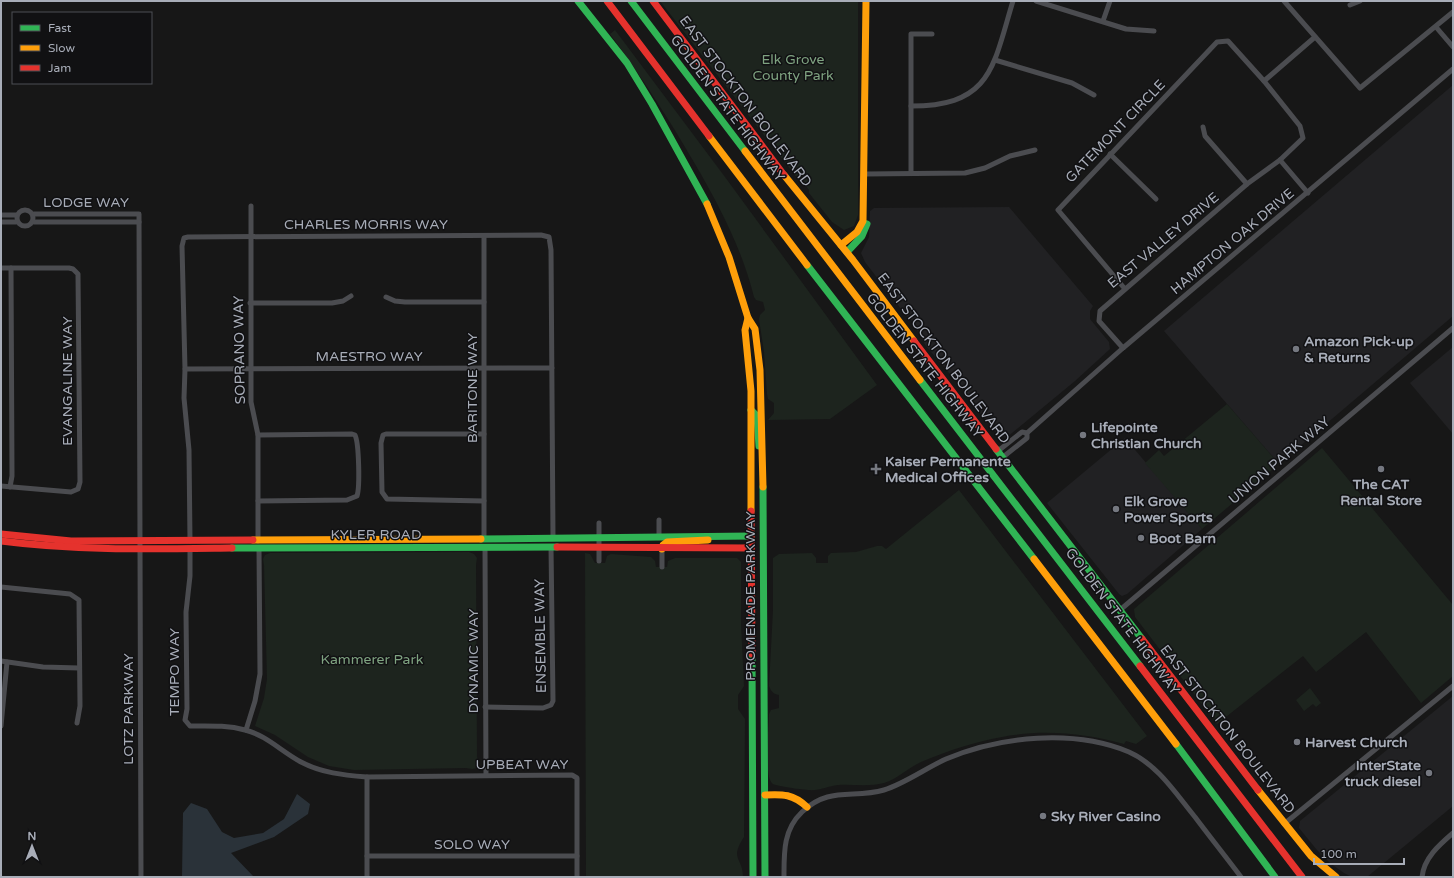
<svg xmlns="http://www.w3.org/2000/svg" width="1454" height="878" viewBox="0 0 1454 878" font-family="'Varela Round',sans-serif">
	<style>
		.built { fill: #212123 }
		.green { fill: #1d241e }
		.water { fill: #2a3239 }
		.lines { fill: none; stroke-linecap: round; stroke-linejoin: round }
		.street { stroke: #4b4c50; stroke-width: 5 }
		.fast { stroke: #30b455; stroke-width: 7 }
		.slow { stroke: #ff9f0a; stroke-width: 7 }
		.jam { stroke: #e5322d; stroke-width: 7 }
		.poi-dot { fill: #757880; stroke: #111113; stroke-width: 1.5 }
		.labels { text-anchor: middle; stroke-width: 3; stroke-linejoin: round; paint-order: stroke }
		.park-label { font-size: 14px; fill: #7fa381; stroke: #111113 }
		.street-label { font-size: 14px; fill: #a8adb8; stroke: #111113 }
		.poi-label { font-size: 14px; font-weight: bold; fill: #a8adb8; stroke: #111113; text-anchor: start }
	</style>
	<rect width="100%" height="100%" fill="#171717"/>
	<g class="built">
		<polygon points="1453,85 1453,316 1279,464 1164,331"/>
		<polygon points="1009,207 1093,306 1090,311 1090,319 1109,342 1110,349 1075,381 1006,438 998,435 971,402 972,400 926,346 910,318 908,318 865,262 861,253 869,237 870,211 874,208"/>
		<polygon points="1453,347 1453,434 1410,383"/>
		<polygon points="1125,438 1202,529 1127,594 1122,596 1119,594 1047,503"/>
		<polygon points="1453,696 1453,806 1367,877 1352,877 1344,873 1330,863 1317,850 1299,828 1300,821"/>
	</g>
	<g class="green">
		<polygon points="660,1 858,1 858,215 854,226 844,230 832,222 809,193 809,190 804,183 801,183"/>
		<path d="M615,30L725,177L877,385L830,419L768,420L774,413V403L768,399L767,394L764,352L759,319L760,315L765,310L763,302L756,300L754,297C742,249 720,207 695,164C669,119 641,76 610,34Z"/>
		<polygon points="1227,404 1279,464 1202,529 1145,463 1159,450 1164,456"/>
		<polygon points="1322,448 1453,605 1453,676 1421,703 1366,632 1316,672 1303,656 1217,724 1135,617 1134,609"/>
		<path d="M959,490L1147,736L1136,744L1126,741L1124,744C1084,733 1043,729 1002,737C974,742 947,751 921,762C908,768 897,779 884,783C869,787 853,784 838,785C828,786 819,791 809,790C804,790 776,786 773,784C763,777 769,727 769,714L771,710L779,708V695C773,694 771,691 769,686L773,610V558L779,554L812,553L816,558V563H828V556L831,553L856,552L877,546H882L886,549Z"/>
		<polygon points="469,552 474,554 477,558 476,564 477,757 479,763 477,768 472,769 466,768 354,770 329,766 308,757 275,735 255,726 264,698 267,679 264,565 263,559 265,555 270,553"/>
		<path d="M585,553L590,554L595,563H605L607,556L611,554L651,557L655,561L656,567H667L668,561L675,558H737L741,562V624L744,686L738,695V709L745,719L744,837C729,860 743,857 743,877H586Z"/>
		<polygon points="1310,688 1321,703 1316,707 1313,704 1304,711 1296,700"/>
	</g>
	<polygon class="water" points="297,794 310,804 308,814 274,837 231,853 254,877 182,877 183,813 191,803 207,809 222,832 234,838 263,833 284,819"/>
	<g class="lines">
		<g class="street">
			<polyline points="1036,1 1126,29 1154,31"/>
			<polyline points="1284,1 1360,88 1453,12"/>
			<polyline points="1350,5 1360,1"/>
			<polyline points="1103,21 1110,1"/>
			<polyline points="1436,27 1453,47"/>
			<polyline points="995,60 1072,83 1094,95"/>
			<polyline points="1264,81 1315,37"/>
			<path d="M911,106C992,106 993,66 1013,1"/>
			<polyline points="1203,127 1205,136 1247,184"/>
			<polyline points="1110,154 1156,199"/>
			<polyline points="1280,160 1308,193"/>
			<polyline points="911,173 911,34 932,34"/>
			<polyline points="865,174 965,173 985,168 1010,156 1035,150"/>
			<polyline points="251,206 251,402 258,435 258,541"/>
			<circle cx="25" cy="218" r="8"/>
			<polyline points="34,214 139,214 141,877"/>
			<polyline points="1,215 16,215"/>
			<polyline points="1,222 16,222"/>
			<polyline points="34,222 139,222"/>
			<polyline points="484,236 484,539"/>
			<polyline points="1,268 69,268 73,269 78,274 80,482 78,489 71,492 1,486"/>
			<polyline points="386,297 395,301 405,302 484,302"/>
			<polyline points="250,303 332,303 343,301 351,296"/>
			<polyline points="1123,348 1099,321 1100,311 1247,184 1280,160 1303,138 1300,126 1264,81 1228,41 1217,42 1058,210 1125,289"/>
			<polyline points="185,369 552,368"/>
			<polyline points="484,434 386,434 383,435 381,443 382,492 387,499 484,501"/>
			<path d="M258,435L352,434L355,435C359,443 360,487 357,496L347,500L258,501"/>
			<polyline points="998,451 1022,432 1027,433"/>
			<polyline points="1003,457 1027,438 1027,433 1123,348 1453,69"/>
			<polyline points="10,487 12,476 11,268"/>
			<polyline points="659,520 659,536"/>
			<polyline points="599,523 599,561"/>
			<polyline points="190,541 189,450 184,398 185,369 182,246 184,238 188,237 541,235 549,237 551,250 553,538"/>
			<polyline points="485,547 486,775"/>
			<path d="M190,549V576L186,612L187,709L185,720L190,726C209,726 227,725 245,730C266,735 282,752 301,762C322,773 343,775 367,777L572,775L577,778V877"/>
			<polyline points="662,549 662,567"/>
			<polyline points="1,587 70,594 79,600 80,706 77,723"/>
			<polyline points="1120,610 1453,328"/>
			<polyline points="1,661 43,667 79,668"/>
			<polyline points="485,707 543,708 551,705 553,701 551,547"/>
			<polyline points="1,726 7,662"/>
			<polyline points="246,730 255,701 260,674 259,548"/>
			<polyline points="367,777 367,877"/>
			<polyline points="1284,824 1453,686"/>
			<polyline points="367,856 577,856"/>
			<path d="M784,877C784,853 783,830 802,812C829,786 853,799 884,790C904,784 926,768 946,759C1000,736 1074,729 1129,752C1158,765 1176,794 1195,817C1210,837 1226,857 1241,877"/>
			<path d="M1422,877C1424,858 1439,845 1453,833"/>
		</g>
		<g class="fast">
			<polyline points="578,1 627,63 652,104 707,204"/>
			<polyline points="631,1 745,151"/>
			<polyline points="847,252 862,236 867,224"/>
			<polyline points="807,265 1034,559"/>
			<polyline points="920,380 1140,666"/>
			<polyline points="751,410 757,416 759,446"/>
			<polyline points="996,449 1142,639"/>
			<polyline points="763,487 765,877"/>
			<polyline points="481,539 751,536"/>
			<polyline points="232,548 557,547"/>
			<polyline points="752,654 753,877"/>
			<polyline points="1176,744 1275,877"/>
		</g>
		<g class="slow">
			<polyline points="709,136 807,265"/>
			<polyline points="745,151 920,380"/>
			<polyline points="784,175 853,260 914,341"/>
			<polyline points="707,204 729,257 748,318 755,329 760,370 763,487"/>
			<polyline points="841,245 857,232 863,221 866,1"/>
			<polyline points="748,318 745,330 751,391 751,511"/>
			<polyline points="253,540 481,539"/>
			<polyline points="662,549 663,545 667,542 708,540"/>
			<polyline points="1034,559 1176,744"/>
			<polyline points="1258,790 1311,856 1336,877"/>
			<path d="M765,795C783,794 793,794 807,807"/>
		</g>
		<g class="jam">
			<polyline points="607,1 709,136"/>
			<polyline points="653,1 784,175"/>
			<polyline points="914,341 996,449"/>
			<polyline points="751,511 752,654"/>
			<polyline points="1,534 71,541 253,540"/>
			<path d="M1,541C78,551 155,549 232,548"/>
			<polyline points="557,547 751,548"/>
			<polyline points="1142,639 1258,790"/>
			<polyline points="1140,666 1302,877"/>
		</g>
	</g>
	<g class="poi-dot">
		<circle cx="1296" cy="349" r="4"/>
		<circle cx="1083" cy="435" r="4"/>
		<path d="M874 463h4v4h4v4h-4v4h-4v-4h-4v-4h4z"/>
		<circle cx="1381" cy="469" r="4"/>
		<circle cx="1116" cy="509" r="4"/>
		<circle cx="1141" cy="538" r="4"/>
		<circle cx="1297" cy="742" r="4"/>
		<circle cx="1429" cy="773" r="4"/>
		<circle cx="1043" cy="816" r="4"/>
	</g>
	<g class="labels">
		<g class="park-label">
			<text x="793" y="64">Elk Grove<tspan x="793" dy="16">County Park</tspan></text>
			<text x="372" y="664">Kammerer Park</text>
		</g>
		<g class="street-label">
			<text transform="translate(746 101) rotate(53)" y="5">EAST STOCKTON BOULEVARD</text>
			<text transform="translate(728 108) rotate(53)" y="5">GOLDEN STATE HIGHWAY</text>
			<text transform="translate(1115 131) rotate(-46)" y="5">GATEMONT CIRCLE</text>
			<text x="86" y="207">LODGE WAY</text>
			<text x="366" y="229">CHARLES MORRIS WAY</text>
			<text transform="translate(1163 240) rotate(-40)" y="5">EAST VALLEY DRIVE</text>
			<text transform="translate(1232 241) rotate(-40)" y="5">HAMPTON OAK DRIVE</text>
			<text transform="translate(239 350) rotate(-91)" y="5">SOPRANO WAY</text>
			<text x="369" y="361">MAESTRO WAY</text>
			<text transform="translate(944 358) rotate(53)" y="5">EAST STOCKTON BOULEVARD</text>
			<text transform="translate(925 365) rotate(52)" y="5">GOLDEN STATE HIGHWAY</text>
			<text transform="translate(67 381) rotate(-90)" y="5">EVANGALINE WAY</text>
			<text transform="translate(472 388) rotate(-90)" y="5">BARITONE WAY</text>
			<text transform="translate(1279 460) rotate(-40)" y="5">UNION PARK WAY</text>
			<text x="376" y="539">KYLER ROAD</text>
			<text transform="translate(750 596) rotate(-90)" y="5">PROMENADE PARKWAY</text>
			<text transform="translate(1123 621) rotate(53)" y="5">GOLDEN STATE HIGHWAY</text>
			<text transform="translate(540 636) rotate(-91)" y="5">ENSEMBLE WAY</text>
			<text transform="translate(473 661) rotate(-90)" y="5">DYNAMIC WAY</text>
			<text transform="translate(174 672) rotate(-90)" y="5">TEMPO WAY</text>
			<text transform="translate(128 709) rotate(-90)" y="5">LOTZ PARKWAY</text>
			<text transform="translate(1228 729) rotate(52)" y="5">EAST STOCKTON BOULEVARD</text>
			<text x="522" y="769">UPBEAT WAY</text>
			<text x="472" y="849">SOLO WAY</text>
		</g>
		<g class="poi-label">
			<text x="1304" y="346">Amazon Pick-up<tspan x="1304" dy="16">&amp; Returns</tspan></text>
			<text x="1091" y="432">Lifepointe<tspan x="1091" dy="16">Christian Church</tspan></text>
			<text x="885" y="466">Kaiser Permanente<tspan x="885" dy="16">Medical Offices</tspan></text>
			<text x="1381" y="489" text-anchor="middle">The CAT<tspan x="1381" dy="16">Rental Store</tspan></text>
			<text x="1124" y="506">Elk Grove<tspan x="1124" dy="16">Power Sports</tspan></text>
			<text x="1149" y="543">Boot Barn</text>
			<text x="1305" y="747">Harvest Church</text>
			<text x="1421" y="770" text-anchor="end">InterState<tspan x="1421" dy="16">truck diesel</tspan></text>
			<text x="1051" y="821">Sky River Casino</text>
		</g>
	</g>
	<rect width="1454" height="878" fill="none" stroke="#a8adb8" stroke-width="4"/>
	<rect x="12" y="12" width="140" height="72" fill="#111113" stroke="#4d4f55"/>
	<rect x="20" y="25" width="20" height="6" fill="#30b455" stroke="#4d4f55"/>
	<text x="48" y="32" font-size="12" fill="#a8adb8">Fast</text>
	<rect x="20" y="45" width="20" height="6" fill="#ff9f0a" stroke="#4d4f55"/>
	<text x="48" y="52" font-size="12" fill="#a8adb8">Slow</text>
	<rect x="20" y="65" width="20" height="6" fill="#e5322d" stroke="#4d4f55"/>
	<text x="48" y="72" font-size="12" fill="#a8adb8">Jam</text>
	<g transform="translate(32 846)" stroke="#111113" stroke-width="3" paint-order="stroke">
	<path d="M0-3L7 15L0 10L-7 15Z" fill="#a8adb8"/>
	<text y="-6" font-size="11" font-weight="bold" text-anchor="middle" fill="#a8adb8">N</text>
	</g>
	<path d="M1314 858v6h90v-6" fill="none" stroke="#a8adb8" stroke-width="2"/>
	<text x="1320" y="858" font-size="12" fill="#a8adb8" stroke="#111113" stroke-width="3" paint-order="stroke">100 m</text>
</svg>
